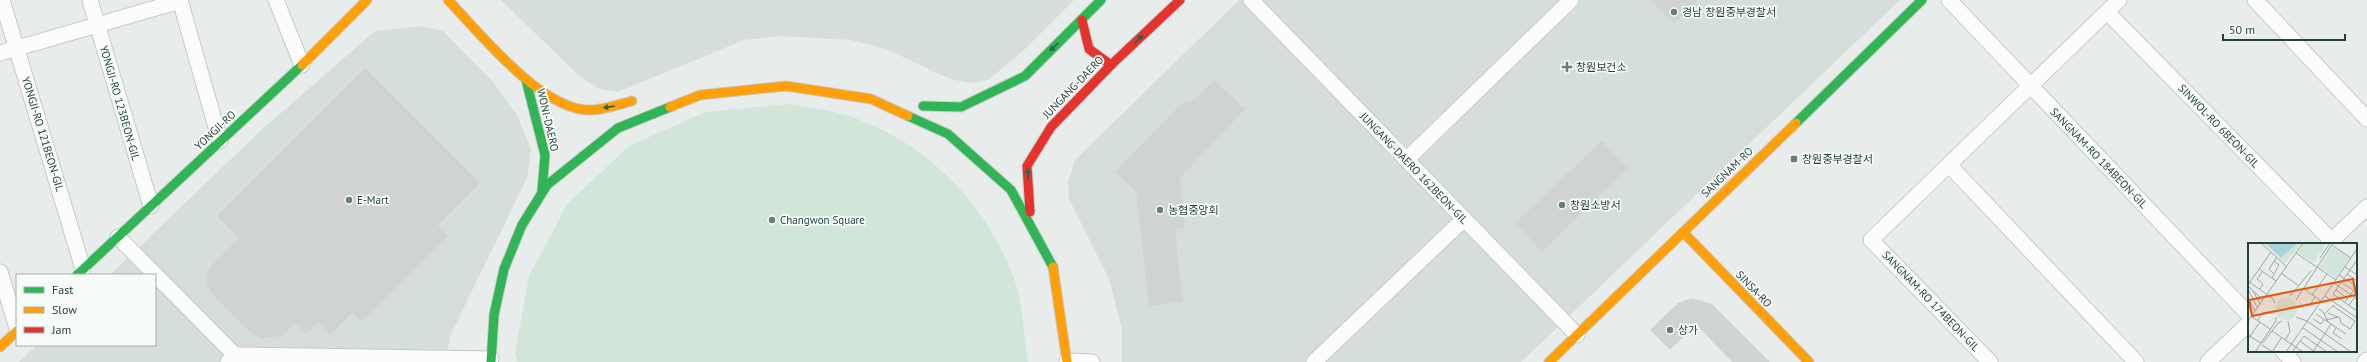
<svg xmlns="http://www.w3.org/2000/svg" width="2367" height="362" viewBox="0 0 2367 362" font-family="'PT Sans','Noto Sans KR',sans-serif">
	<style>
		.built { fill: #d6dedb }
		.green { fill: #d1e6d8 }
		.building { fill: #cfd4d2 }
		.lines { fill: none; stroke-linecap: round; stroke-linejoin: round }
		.street-casing { stroke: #c5cac8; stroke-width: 17 }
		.fast-casing { stroke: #c3cbc8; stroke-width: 11 }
		.slow-casing { stroke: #c3cbc8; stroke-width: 11 }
		.jam-casing { stroke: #c3cbc8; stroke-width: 11 }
		.street { stroke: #fcfcfc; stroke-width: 15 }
		.fast { stroke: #30b455; stroke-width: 9 }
		.slow { stroke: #ff9f0a; stroke-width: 9 }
		.jam { stroke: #e5322d; stroke-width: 9 }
		.oneway { fill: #286442 }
		.poi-dot { fill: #697e78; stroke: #f7fbf9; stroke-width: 1.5 }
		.labels { text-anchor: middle; stroke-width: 3.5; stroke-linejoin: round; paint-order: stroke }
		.poi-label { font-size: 11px; fill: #24423a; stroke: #f7fbf9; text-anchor: start }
		.street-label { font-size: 11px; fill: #24423a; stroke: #f7fbf9 }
		.inset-road { fill: none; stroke: #9aa9a4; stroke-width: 1 }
		.view { fill: #e8590c; fill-opacity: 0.15; stroke: #e8590c; stroke-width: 2 }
		.inset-edge { fill: none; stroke: #24423a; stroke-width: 2 }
	</style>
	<rect width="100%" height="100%" fill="#e8edeb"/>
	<g class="built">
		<polygon points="501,0 1074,0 1021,53 988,80 970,83 950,79 886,49 851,40 778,36 744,40 618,92 600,89 580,77"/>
		<polygon points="1239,0 1900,0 1521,362 1122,362 1122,329 1109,279 1069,199 1068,182 1075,160"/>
		<polygon points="423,26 443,31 494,83 517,115 531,149 527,178 450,336 446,362 19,362 37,345 155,345 155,275 110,275 258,133 375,31"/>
	</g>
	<path class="green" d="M787,104C809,108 834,110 855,118C931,146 990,208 1016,284C1022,302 1025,342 1028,362H517L515,353L529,276L568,203L629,146L705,112Z"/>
	<g class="building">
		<polygon points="1650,0 1698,0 1674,24"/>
		<polygon points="365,68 480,183 438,225 448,236 362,322 352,313 330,335 318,322 306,334 295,323 282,336 263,338 252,334 212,294 207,285 207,275 212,265 239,238 217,216"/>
		<polygon points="1214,80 1245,109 1180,178 1185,228 1175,229 1183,302 1149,306 1136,192 1115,172 1182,103 1195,100"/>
		<polygon points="1602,141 1628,168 1542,252 1515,223"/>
		<polygon points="1691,298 1712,304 1770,362 1732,362 1696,324 1670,350 1650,330 1678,303"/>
	</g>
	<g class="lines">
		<defs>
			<g id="street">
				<polyline points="2,0 83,269"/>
				<polyline points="90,0 151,206"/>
				<polyline points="180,0 220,141"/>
				<polyline points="276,0 302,65"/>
				<polyline points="1251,0 1577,335"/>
				<polyline points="1949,0 2249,315"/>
				<polyline points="2255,0 2367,119"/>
				<polyline points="2107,12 2331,240"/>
				<polyline points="0,53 180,1"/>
				<polyline points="1406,160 1571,0"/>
				<polyline points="1949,165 2136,362"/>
				<polyline points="118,237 235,355"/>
				<polyline points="2328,244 2367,207"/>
				<polyline points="0,272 17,328"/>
				<polyline points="2283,351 2293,362"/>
				<polyline points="1067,361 1092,362"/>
				<polyline points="228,362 235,355 491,359"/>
				<polyline points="1314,362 1464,219"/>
				<polyline points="1990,362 1871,240 2119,0"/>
				<polyline points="2208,362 2249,323"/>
				<polyline points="2365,362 2367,360"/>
			</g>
			<g id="fast">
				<polyline points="526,80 545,155 542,191"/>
				<polyline points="923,106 961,107 1025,76 1101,0"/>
				<polyline points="908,116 948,134 1011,190 1053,267"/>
				<polyline points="1796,123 1922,0"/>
				<polyline points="77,275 302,65"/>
				<polyline points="491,362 494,315 504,269 522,225 547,185 618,128 670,107"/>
			</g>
			<g id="slow">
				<path d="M448,0C481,34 543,113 593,110C606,109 620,104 632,101"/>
				<polyline points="302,65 367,0"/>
				<polyline points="670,107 700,95 786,86 871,99 908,116"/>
				<polyline points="1683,232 1809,362"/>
				<polyline points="1053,267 1067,362"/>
				<polyline points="0,347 17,331"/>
				<polyline points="1549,362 1796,123"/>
			</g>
			<g id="jam">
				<polyline points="1082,20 1089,49 1111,65"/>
				<polyline points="1030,212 1027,166 1051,127 1111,65 1180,0"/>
			</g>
		</defs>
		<use href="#street" class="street-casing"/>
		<use href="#fast" class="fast-casing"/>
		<use href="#slow" class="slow-casing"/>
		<use href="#jam" class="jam-casing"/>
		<use href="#street" class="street"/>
		<use href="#fast" class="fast"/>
		<use href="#slow" class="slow"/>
		<use href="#jam" class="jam"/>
	</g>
	<defs><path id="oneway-solid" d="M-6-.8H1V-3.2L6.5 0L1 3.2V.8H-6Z"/></defs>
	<g class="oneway">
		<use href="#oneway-solid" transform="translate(1139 39) rotate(-43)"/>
		<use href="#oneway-solid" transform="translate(1054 47) rotate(136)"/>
		<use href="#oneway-solid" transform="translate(609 107) rotate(171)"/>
		<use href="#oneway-solid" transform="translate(1028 174) rotate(-93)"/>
	</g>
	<g class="poi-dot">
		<circle cx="1674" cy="12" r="4"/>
		<path d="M1565 61h4v4h4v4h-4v4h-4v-4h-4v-4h4z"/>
		<rect x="1790" y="155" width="8" height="8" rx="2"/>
		<circle cx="349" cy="200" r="4"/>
		<circle cx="1562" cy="205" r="4"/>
		<circle cx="1160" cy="210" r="4"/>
		<circle cx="772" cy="220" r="4"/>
		<circle cx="1670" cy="330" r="4"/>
	</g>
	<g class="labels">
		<g class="poi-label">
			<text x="1682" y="16">경남 창원중부경찰서</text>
			<text x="1576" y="71">창원보건소</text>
			<text x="1802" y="163">창원중부경찰서</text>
			<text x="357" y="204">E-Mart</text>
			<text x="1570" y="209">창원소방서</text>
			<text x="1168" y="214">농협중앙회</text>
			<text x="780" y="224">Changwon Square</text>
			<text x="1678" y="334">상가</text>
		</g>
		<g class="street-label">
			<text transform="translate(1073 87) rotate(-46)" y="4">JUNGANG-DAERO</text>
			<text transform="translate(120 103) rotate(74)" y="4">YONGJI-RO 123BEON-GIL</text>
			<text transform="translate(548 120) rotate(77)" y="4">WONI-DAERO</text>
			<text transform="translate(2219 126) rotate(46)" y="4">SINWOL-RO 6BEON-GIL</text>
			<text transform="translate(215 130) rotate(-43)" y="4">YONGJI-RO</text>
			<text transform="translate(43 134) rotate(73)" y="4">YONGJI-RO 121BEON-GIL</text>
			<text transform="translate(2099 158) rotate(46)" y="4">SANGNAM-RO 184BEON-GIL</text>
			<text transform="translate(1414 168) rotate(46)" y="4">JUNGANG-DAERO 162BEON-GIL</text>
			<text transform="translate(1727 172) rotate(-44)" y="4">SANGNAM-RO</text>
			<text transform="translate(1754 289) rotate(46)" y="4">SINSA-RO</text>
			<text transform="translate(1931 301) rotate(46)" y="4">SANGNAM-RO 174BEON-GIL</text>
		</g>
	</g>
	<g transform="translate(2248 243)">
		<rect width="109" height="109" fill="#e8edeb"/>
		<path d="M15,0H54L37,20ZM56,0H79L65,20L50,9ZM85,4L102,14L88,35L71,24ZM27 66a11 11 0 1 1 22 0a11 11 0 1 1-22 0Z" fill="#d1e6d8"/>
		<path d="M18,0H49L33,15Z" fill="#a9d4db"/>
		<path class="inset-road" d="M13,0L38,23M84,2L103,15M48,10L88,37M72,15L82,0M109,17L85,51L109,68M97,24L109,32M11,26L28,38M25,30L21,26L29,14M33,30L51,43M99,31L109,38M91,32L109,44M24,35L31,22L26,18M0,38L25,56L27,60M93,39L105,47M86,40L109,56M0,42L23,9M0,43L15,57M55,45L73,58M0,46L9,64M12,46L15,41L9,36L15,28M88,47L100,56M5,48L12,61M64,52L79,31M42,53L63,28M77,53L109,75M0,54L7,68M48,57L85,0M97,59L109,43M101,62L109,51M51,63L62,62L67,54M71,66L76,70L80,79M80,70L92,75L93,80L102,86L107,78L85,63M68,71L98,91M76,71L86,62M3,73L22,86M48,74L59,78L103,109M65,76L73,81L76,77M10,77L14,70L26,68M78,77L90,74M0,78L55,0M55,85L90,109M88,85L85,90L94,96M24,88L55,109M0,92L13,100M0,96L12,79M37,97L42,89L40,78M52,98L67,109M15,100L30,80L34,78M14,102L25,109M7,109L28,78V74M24,109L34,94M38,109L109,6M44,109L56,93L79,109M65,109L83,81"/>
		<path class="view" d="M105,36L108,52L4,73L1,57Z"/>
		<rect width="109" height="109" class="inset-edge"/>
	</g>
	<rect x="16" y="274" width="140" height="72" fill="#f7fbf9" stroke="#a3b1ad"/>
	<rect x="24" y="287" width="20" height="6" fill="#30b455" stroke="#a3b1ad"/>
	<text x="52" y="294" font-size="12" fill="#24423a">Fast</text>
	<rect x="24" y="307" width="20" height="6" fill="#ff9f0a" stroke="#a3b1ad"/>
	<text x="52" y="314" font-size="12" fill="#24423a">Slow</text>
	<rect x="24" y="327" width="20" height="6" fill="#e5322d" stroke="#a3b1ad"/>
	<text x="52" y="334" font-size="12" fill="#24423a">Jam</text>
	<path d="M2223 34v6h122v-6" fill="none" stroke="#24423a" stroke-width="2"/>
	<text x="2229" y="34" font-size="12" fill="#24423a" stroke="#f7fbf9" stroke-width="3" paint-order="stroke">50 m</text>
</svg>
